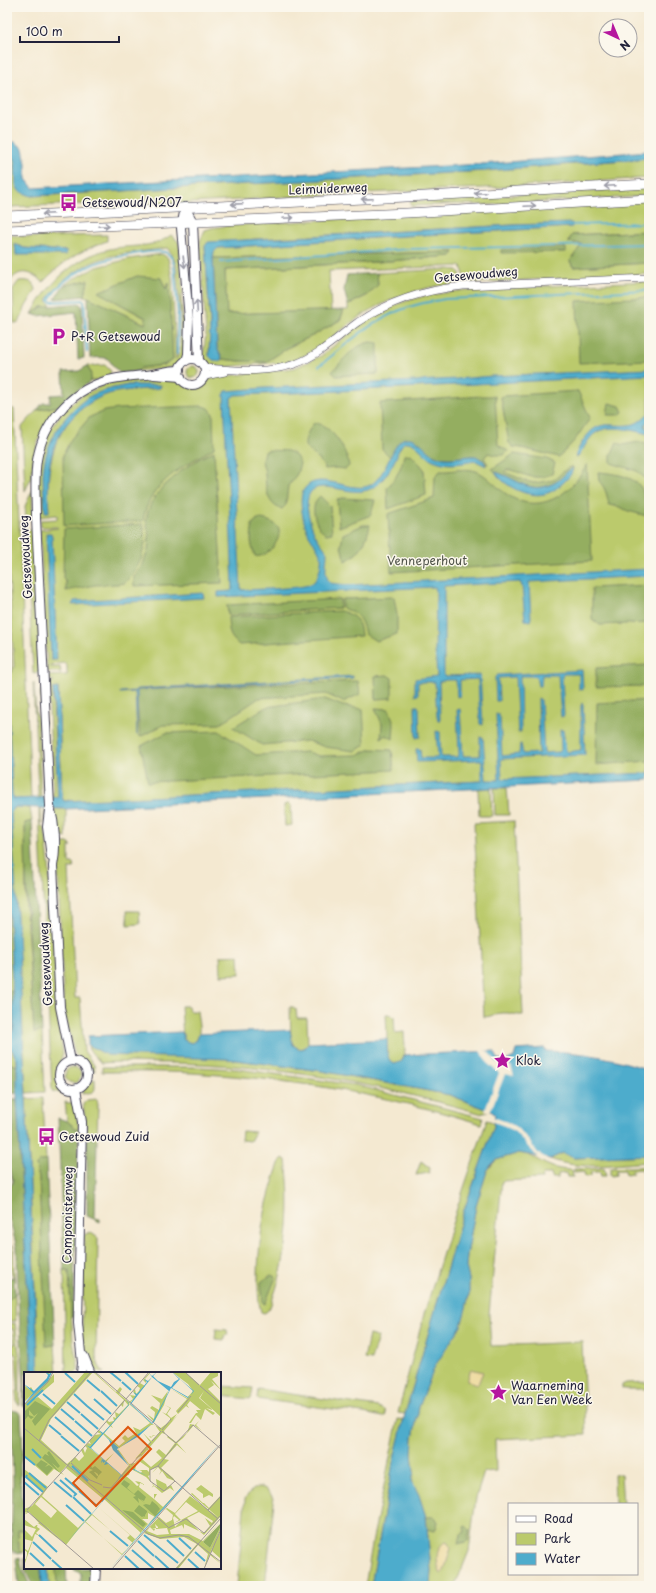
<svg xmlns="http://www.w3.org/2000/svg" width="656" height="1593" viewBox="0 0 656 1593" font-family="'Playpen Sans',sans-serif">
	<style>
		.green { fill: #bbca6c; stroke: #6e7654; fill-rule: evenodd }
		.forest { fill: #94ae60; stroke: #5b684e }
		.sand { fill: #eeda9e; stroke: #887e6c }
		.water { fill: #4eaccc; stroke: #386784 }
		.pier { fill: #f4e9d1 }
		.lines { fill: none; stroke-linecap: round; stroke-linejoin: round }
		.stream { stroke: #4eaccc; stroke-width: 2 }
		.tertiary-casing { stroke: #424052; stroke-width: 8 }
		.secondary-casing { stroke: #424052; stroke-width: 10 }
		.primary-casing { stroke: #424052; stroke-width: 10 }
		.tertiary { stroke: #fff; stroke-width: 7 }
		.secondary { stroke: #fff; stroke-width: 8 }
		.primary { stroke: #fff; stroke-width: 9 }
		.oneway { stroke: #9c9ca7 }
		.labels { text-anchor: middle; stroke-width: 3; stroke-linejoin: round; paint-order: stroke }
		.street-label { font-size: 12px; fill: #22223b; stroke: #fbf7ec }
		.poi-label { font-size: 12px; fill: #22223b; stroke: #fbf7ec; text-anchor: start }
		.park-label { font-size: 12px; fill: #50544a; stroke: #fbf7ec }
		.inset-river { fill: none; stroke: #4eaccc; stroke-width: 2 }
		.inset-road { fill: none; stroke: #a09995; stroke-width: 1 }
		.view { fill: #de560e; fill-opacity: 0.15; stroke: #de560e; stroke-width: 2 }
		.inset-edge { fill: none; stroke: #22223b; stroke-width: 2 }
	</style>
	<rect width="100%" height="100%" fill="#fbf7ec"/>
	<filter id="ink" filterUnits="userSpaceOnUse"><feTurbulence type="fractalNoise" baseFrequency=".025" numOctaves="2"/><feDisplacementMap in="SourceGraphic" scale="8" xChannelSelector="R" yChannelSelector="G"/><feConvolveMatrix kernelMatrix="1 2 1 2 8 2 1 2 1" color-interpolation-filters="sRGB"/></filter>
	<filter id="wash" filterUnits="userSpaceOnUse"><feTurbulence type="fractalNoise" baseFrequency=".012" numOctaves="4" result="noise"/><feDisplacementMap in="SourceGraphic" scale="16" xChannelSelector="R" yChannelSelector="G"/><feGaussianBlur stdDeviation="0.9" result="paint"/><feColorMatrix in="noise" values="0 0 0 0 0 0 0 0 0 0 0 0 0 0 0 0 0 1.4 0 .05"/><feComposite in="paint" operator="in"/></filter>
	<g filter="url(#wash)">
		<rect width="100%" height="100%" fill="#f4e9d1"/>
		<g class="green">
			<polygon points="7,149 9,149 15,159 16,185 31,196 485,171 649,158 649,178 507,187 317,195 113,208 78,204 10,207 7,186"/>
			<polygon points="649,187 649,196 487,205 457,204 411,206 410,201"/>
			<path d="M649,200V231L572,235L568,242L582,244L570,261L573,267L649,263V274L467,283L461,266L329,271L331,311L226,314L225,270L377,262L451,256L454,252L213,258L214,252L218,248L404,236L571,227L572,224L513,225L254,239L205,246L210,322L209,356L219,361L222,359L239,361L266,362L289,347L314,335L340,320L344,310H348V305L368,295L378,285L377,273L448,269L458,270C461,274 463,279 458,283C452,285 444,285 437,286C414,290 391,299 371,310C335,330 319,357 276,365L274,363L221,367L208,364L203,356L206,334L200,241L205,230L211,228L225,226Z"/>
			<path d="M7,235L32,237L107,235V241C81,250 62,262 43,282C31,271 18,268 9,283H8ZM15,244L24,248L66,251L16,255Z"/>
			<path d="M171,235L176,239L179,243L183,294L181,296L183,320L186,321C186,330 188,343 186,352C181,372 154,369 138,371L141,368L163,365L173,360L168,284L166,289L99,292L147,319L145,324L85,296L88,280L63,286L71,280L97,267L129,259L162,254L168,258L172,278L176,359L180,351L181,320L176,265L172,254L167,248C149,251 129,252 112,256C86,262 62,278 47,300L51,306L42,307L32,314C49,282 78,254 115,248C135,245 154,248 171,235Z"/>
			<path d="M19,281C27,280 35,281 36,290L26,306L19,323H14L13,290L15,286Z"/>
			<path d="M649,281V773L72,801L69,800L64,801L62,798L58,688L53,689V704L58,798H53L48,683L53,682V680H47V676L67,675V666L64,663L50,665V667H60L61,672H47L40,530L58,528L57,527H41L40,520L57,519V515L40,517L38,487L40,457L49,431L63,411L81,396L106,384L128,379L175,380L190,388H198L211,378L294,368L321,356L358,326L380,313L400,303L424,296L464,290ZM128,385L161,386L160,388C141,390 119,389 102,396C64,414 50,445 48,485L47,451L69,414L109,389Z"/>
			<polygon points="7,286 8,287 11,358 7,359"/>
			<polygon points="105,365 111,371 110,375 90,382 91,380 87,366"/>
			<circle cx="193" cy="372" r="6"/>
			<polygon points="7,378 9,408 14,409 31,799 14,799 12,794 7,679 7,594 12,673 14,667 7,542"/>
			<polygon points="59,406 46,423 39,438 33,460 32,476 25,491 22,427 37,410"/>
			<polygon points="32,491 33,518 26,518 25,506"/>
			<polygon points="34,529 41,672 33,673 26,530"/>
			<polygon points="33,683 34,683 36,713 38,717 41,797 41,825 45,829 49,864 57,1012 63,1053 56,1075 59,1085 71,1097 69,1097 57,1092 52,1091"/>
			<polygon points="42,689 46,810 44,824 45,805 40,691"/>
			<polygon points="491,788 492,816 479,816 478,789"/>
			<polygon points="494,788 507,788 509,815 495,815"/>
			<polygon points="289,803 291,805 292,825 285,826 284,805"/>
			<polygon points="15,807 30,808 32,821 25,823 26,912 34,1032 42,1031 45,1092 26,1093 11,812"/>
			<polygon points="54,809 66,809 66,838 59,836"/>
			<path d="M514,821L523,1015C516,1016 510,1012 503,1013C496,1013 491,1017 484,1017L474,823Z"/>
			<polygon points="62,843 68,843 72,846 69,846 69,863 73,863 74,868 69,868 75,998 80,998 84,1051 94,1065 95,1071 90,1069 75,1054 64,1013 57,851 59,846"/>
			<polygon points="7,871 14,1027 7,1036"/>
			<polygon points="127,911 139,911 140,924 128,925"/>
			<polygon points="239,955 240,974 221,975 220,956"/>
			<path d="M181,1006H188L189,1011H197C198,1021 203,1037 193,1043L187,1042L183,1038Z"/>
			<polygon points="290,1007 293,1007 296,1009 297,1018 307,1018 308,1044 302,1049 295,1047 291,1041"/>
			<path d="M386,1014H389L394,1017L395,1033L404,1032C404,1041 409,1063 396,1064C392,1064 390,1062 388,1059Z"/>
			<path d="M88,1045L95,1047L103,1053L228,1059L322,1071L450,1095L491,1111L483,1112L482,1114C379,1084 272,1064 165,1063C144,1063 122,1061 101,1063L89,1050Z"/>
			<polygon points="7,1047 11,1048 17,1060 17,1066 7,1062"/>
			<circle cx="73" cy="1075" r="8"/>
			<path d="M102,1067H198L238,1069L356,1085L483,1118L481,1124C391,1096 299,1080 205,1074C171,1071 136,1072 102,1072Z"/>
			<polygon points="95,1079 95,1088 94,1092 82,1094 85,1087"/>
			<polygon points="43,1098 46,1160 39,1162 36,1165 39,1178 47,1346 55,1345 57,1373 39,1373 26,1099"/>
			<polygon points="97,1099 98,1104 97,1141 87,1135 83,1104 87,1100"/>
			<polygon points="65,1102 69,1103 73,1102 78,1123 79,1131 67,1121"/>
			<polygon points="487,1120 493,1122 494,1126 464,1210 405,1414 398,1413 424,1314 458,1205"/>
			<polygon points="242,1131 255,1132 250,1141 241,1140"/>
			<path d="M519,1153C534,1155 537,1161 550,1166C557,1169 565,1170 572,1170L573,1177H568L567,1173L558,1174V1178H552L551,1174H543L542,1179L502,1181L489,1314L491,1346L582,1342L586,1435L495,1439L496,1471L484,1472L476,1498L469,1551L455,1586H430L431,1570L426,1517L412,1481L414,1472L412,1454L413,1438L419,1407L435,1365L461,1326L469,1295V1279L466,1267L467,1255L476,1206L487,1171L496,1160Z"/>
			<path d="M563,1153L574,1158L649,1155V1162C617,1164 580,1171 550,1159Z"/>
			<path d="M283,1158L286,1160C292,1205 289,1254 273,1298C271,1304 270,1311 264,1313L261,1312C258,1301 258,1289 258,1278C258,1237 266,1199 280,1161Z"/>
			<polygon points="421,1161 430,1168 429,1173 416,1175"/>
			<polygon points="649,1166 649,1174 643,1174 643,1169 632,1170 632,1174 626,1175 625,1170 616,1170 616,1175 610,1176 610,1168"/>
			<polygon points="604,1168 606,1176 601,1176 600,1172 591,1172 591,1176 585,1177 584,1172 574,1173 574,1169"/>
			<path d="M90,1232L98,1238L96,1357L99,1366L104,1373C88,1373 84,1348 82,1337L84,1235Z"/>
			<polygon points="13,1245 16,1321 7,1321 7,1279 13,1277 7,1257 7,1247"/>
			<polygon points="64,1270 69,1270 73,1342 78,1364 78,1371 76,1373 66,1373"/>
			<polygon points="15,1323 20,1359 20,1405 17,1403 16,1392 18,1391 16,1355 10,1350 10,1345 15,1344 13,1329 7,1329 7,1324"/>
			<polygon points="216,1329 227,1330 228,1335 225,1335 224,1340 215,1339"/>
			<polygon points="369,1335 378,1337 371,1360 364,1359"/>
			<polygon points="649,1382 649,1389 625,1389 622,1388 622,1385 626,1383"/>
			<polygon points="220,1386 253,1388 251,1399 220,1396"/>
			<polygon points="258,1389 378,1407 385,1410 386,1415 383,1417 363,1413 257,1399"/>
			<polygon points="398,1419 404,1420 393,1463 371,1586 365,1586 374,1533"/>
			<polygon points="621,1474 623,1504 615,1504 614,1475"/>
			<path d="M257,1487C266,1486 272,1494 274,1502L265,1586H237L245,1499L250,1492Z"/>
			<polygon points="18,1529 25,1530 25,1551 23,1553 22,1553 19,1548"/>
			<polygon points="48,1568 56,1568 57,1586 49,1586"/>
		</g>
		<g class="forest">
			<polygon points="649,231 649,263 573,267 570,261 582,244 568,242 572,235"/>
			<polygon points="566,248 566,252 501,253 501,250"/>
			<polygon points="454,252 451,256 377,262 225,270 227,314 344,310 340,320 314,335 289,347 266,362 239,361 222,359 217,348 213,258"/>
			<polygon points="377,273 378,285 368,295 348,305 344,290 347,275"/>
			<path d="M137,276L161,278L166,289L169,283L173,360L163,365L141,368L138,371L120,373C105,361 116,356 90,358L88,297L145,324L146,318L98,292Z"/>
			<polygon points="88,280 85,296 55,299 63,286"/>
			<polygon points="649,297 649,360 579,363 577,301"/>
			<polygon points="79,303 82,306 84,358 78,359 76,312 38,316 32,314 42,307"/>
			<path d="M371,342L378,343V374L336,376L332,372C342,361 355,344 371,342Z"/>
			<path d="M87,366C91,371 92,376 90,382L71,395L59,406L37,410L43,403H50L51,395L64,394L63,372L79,371Z"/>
			<polygon points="578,391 590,418 575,440 559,457 521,448 513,447 509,443 501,398 502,396"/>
			<path d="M481,396H495L498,445L508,451L504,455H495L488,453L484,458L488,464H485L472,456C456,458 441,462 427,450C421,445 417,439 409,438L396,447L391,458L382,449L380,403Z"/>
			<polygon points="609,403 620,406 623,412 619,415 607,415"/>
			<path d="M202,406L209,408L213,414L214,448C184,466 149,482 143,521L64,526L63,455L71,439L90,417L104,411L119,409Z"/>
			<path d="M316,423C332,426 347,450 349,466L346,469L336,468L325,469C323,462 311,453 305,446C305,436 308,432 313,424Z"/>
			<polygon points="617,442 622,445 639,442 649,445 649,482 637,471 611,463 611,455"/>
			<path d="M268,450C283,452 292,446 300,463L297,474L288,486L286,505L282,509C266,505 266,487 265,474C264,464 260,464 264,452Z"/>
			<polygon points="214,451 222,583 134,586 134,577 143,564 148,550 149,537 146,520 148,511 152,501 164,485 171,480 179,472 200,458"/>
			<path d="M411,454L424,469L426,495L388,509L387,488C397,477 401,469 404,455Z"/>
			<path d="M514,454L547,459L555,463L552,474C546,476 541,478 535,477C524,477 517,469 506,470L504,472L526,481L534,483L554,480L566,469L572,466L573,468C566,471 563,478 556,482C530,497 518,478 495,472L492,469Z"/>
			<path d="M587,464L592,561L391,572L388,514L426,501L434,498L435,477L440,471C452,472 464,467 476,471C487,475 495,486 505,493C537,517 571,496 587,464Z"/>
			<path d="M598,472C611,473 631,475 640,486C643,490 644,496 646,501C648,507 650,510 647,516L628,511L620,507L609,505C607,496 606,488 599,481Z"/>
			<path d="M320,496L330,506L332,533L326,534C324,532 321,530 319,527C313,517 311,504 320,496Z"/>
			<polygon points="342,498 375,500 371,515 339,527 337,500"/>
			<path d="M257,519C264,519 267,520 273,523C290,531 268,560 255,556C253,551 251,544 251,539C251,534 253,530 252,525Z"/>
			<polygon points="143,524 145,543 141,559 135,571 125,583 117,584 95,585 66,591 66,582 63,579 64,529"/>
			<path d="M363,525H370C367,540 360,555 345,561L341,546L343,534Z"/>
			<polygon points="649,585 649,623 600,625 592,619 592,588"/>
			<path d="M394,597L397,615V634L376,641L365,634C363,626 361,618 354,613C350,610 346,611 342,607V599Z"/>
			<polygon points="340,599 340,608 228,615 227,605"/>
			<path d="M340,611C355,615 360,620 361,636L239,645C228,635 229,632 228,617Z"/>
			<polygon points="649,665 649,686 596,687 596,668"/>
			<polygon points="387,675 392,678 392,698 376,699 375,676"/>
			<polygon points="358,681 360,694 343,702 326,694 259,698 220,724 163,725 140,737 136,690"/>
			<polygon points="325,699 343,706 363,709 365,745 355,751 325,747 308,741 262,745 233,727 266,707"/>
			<polygon points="649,700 649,761 596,765 597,703"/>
			<polygon points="375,708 389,709 394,723 393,739 386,735 381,738 382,724"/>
			<polygon points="219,731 256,755 307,752 319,756 357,755 371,749 392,750 394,770 148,782 141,746 166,733"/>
			<path d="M32,821L42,1031L34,1033C30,963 25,893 25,823Z"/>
			<path d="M12,991C13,1002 18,1031 7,1036V993Z"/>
			<polygon points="7,1062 17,1066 18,1093 7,1094"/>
			<path d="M12,1099H17L32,1373H25V1407L23,1406L24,1385L18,1297L17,1248L7,1210V1194L13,1181L7,1163V1144C17,1133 12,1116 11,1102Z"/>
			<polygon points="58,1118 67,1121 79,1131 73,1318 71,1317 69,1270 64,1270"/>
			<polygon points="87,1135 97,1141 95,1218 100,1219 100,1222 87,1216"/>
			<polygon points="46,1160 55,1345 46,1346 39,1178 36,1165 39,1162"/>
			<polygon points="271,1275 276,1277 265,1304 263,1303 261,1282"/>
			<polygon points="14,1277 15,1294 7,1301 7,1279"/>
			<polygon points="11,1410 17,1411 21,1414 23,1451 20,1463 21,1496 25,1503 25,1530 18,1530 19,1548 22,1553 18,1554 11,1550 13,1482"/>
			<polygon points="426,1517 435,1517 438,1522 435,1531 427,1529"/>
			<polygon points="466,1526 470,1530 468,1541 458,1544 460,1535 465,1532 464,1527"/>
			<polygon points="20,1558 22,1568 30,1586 19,1586 16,1559"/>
			<polygon points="25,1558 25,1568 41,1568 42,1586 33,1586 25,1570"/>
			<polygon points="56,1568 66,1568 67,1586 57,1586"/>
			<polygon points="74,1568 91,1568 90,1586 81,1586 81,1573 75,1571"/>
		</g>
		<g class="sand">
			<polygon points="471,1369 483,1372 478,1384 467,1381"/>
			<path d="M447,1542L451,1548L444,1571L441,1574C436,1565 434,1545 447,1542Z"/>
		</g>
		<g class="water">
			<polygon points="7,142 15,142 23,148 26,163 26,179 33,188 482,164 649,151 649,158 485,171 31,196 19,191 16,185 15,159 9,149 7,149"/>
			<polygon points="572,223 572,227 404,236 218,248 214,252 213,258 217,348 222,359 219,361 213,360 209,356 210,322 205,246 208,242 513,225"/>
			<polygon points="15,244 24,248 67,251 66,255 16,255"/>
			<path d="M649,369V375L322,392L235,395L231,398L241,590C254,589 302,589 311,584C318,581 322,564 321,557C319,549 313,542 309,535C304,526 298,501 303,491C316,468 349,493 368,486C387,479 392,439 406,438C418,436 425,450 434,455C448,462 462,455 476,456L484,461L486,466L476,461C460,463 450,467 433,460C422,455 417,441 405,442C400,446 398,452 396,458C391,468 384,481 374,487C359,497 340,487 323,487C298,487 309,521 315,534C318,541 324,546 327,552C327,562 323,574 330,583L348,585L649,569V576L529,582L531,618L530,621L525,620L522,586L520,582L444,586V676L480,675L483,725L480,724L478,679L460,680V696L457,697L456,680H446L439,682L440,720H438L437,717L435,682H418V695L415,696V679L437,676L435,650L436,591L435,587L218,597V592L231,591L233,588C231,523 226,459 224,395L226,391L264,388L457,379L492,376Z"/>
			<path d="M128,385H161L160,388C142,390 120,389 103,396C79,406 58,429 52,454C47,473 48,493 49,512H45C44,500 43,487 43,475C44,444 62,416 87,398C98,391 114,388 128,385Z"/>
			<path d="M649,413V419L645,425L646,428L649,429V434C632,431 605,421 591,437C587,442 583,449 579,456L576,457C577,450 581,443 586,437C601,417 614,429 634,424C640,422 644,417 649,413Z"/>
			<path d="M573,468C572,475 567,479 563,483C557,488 551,493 544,494C527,498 504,486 495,472C518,478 530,497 556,482C563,478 566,471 573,468Z"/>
			<polygon points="46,533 51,533 52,536 57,660 51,660"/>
			<polygon points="203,593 204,598 72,605 74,601"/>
			<polygon points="582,670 583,690 579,689 579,674 564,674 562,676 564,716 561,717 558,675 542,675 541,686 538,686 536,676 520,676 521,732 518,732 515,677 498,678 499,701 496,701 495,677 497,675"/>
			<polygon points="353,676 353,678 137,690 137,735 135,692 120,693 120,692 135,691 138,689"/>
			<path d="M7,679L12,794L14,799L58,797L53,689L58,688L62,798L64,801L482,781V762L480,760L417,762L416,749H420L421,758H436L438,757L436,731L440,732L441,757H458L459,754L457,710L460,709L463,756H480V737H483L486,780H499L496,714H498L500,718L502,756L519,754L520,744H521L523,754L539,753L538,698L541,700L544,753L559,752L561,750L560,730H563L566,750L568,752L581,750V706L582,703L583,704L585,755L501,759L502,779L649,773V780L66,809L15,807L11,812C23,999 29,1186 39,1373H32L17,1099V1060L12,1050L7,1047V1036L12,1033L14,1027L7,871Z"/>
			<polygon points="415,706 418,706 419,709 420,737 416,738"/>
			<path d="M290,1030L293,1045L299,1049L305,1048L308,1043L387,1039C388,1048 385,1061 395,1064L402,1061L404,1055L494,1051L498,1059L506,1061L514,1057L516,1050L545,1048L546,1051C582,1052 615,1058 649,1070V1155L574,1158L563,1153L550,1159L519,1153L496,1160L491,1165L487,1171L476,1206L467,1255L466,1267L469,1279V1295L466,1308L461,1326L435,1366L419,1407L413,1438L412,1454L414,1472L412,1481L419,1495L426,1517L431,1570L430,1586H371L393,1463L405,1414L464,1210L494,1126L493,1122L495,1115L491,1111L450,1095L322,1071L228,1059L107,1055L88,1045V1036L182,1032L184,1040L191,1043L197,1040L199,1034Z"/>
			<polygon points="41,1568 48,1568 49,1586 42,1586"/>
		</g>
		<g class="pier">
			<polygon points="480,1051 487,1051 497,1062 511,1066 514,1076 505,1074 490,1113 485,1110 499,1073 490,1066"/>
			<polygon points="493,1117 507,1122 516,1127 525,1136 538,1153 551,1161 539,1159 515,1132 505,1126 491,1121"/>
		</g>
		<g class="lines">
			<g class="stream">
				<polyline points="569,225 649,223"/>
				<polyline points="221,262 411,249 649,244"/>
				<path d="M87,352L84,301L83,300L51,302L49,300C58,284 76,272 92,265C104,259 153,249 165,252C171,254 173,260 174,265L178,312L177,354"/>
				<path d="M319,366C347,344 374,318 409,307C420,303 433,301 445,299L649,290"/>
			</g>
		</g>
	</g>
	<g filter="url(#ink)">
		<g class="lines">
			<defs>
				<g id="tertiary">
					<path d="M205,368C234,370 266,374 295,364C320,355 337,337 358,322C389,301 425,290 463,286L649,278"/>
					<polyline points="205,376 225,372"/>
				</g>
				<g id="secondary">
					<polyline points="185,207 193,222 199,362"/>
					<polyline points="185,207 181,228 189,319 188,354 186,361"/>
					<circle cx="192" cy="372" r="13"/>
					<polyline points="154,375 181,377"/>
					<polyline points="49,810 47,827 51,857"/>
					<circle cx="73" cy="1075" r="14"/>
					<path d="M71,1061L60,1007L53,866C57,847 55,824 50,806L36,518C36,499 34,479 37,460C43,424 69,392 105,381C118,377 133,376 147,375C158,373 169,370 180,370"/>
					<polyline points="76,1089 82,1122 78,1323 82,1363 81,1373"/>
					<polyline points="84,1356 90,1371"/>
					<polyline points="95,1586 96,1568"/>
				</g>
				<g id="primary">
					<polyline points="7,216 406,197 649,184"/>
					<polyline points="7,230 407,213 649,199"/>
				</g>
			</defs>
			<use href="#tertiary" class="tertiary-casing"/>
			<use href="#secondary" class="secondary-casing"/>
			<use href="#primary" class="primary-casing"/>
			<use href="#tertiary" class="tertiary"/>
			<use href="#secondary" class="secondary"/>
			<use href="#primary" class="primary"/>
		</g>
		<defs><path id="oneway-shaft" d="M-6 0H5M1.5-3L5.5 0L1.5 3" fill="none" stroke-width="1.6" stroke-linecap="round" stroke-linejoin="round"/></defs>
		<g class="oneway">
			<use href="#oneway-shaft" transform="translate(610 186) rotate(177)"/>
			<use href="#oneway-shaft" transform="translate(480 193) rotate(177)"/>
			<use href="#oneway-shaft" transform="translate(367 199) rotate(178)"/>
			<use href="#oneway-shaft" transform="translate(237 204) rotate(178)"/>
			<use href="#oneway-shaft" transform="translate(530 206) rotate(-3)"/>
			<use href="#oneway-shaft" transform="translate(48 214) rotate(177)"/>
			<use href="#oneway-shaft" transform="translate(288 218) rotate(-3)"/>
			<use href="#oneway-shaft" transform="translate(104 226) rotate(-2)"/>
			<use href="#oneway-shaft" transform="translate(184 262) rotate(82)"/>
			<use href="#oneway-shaft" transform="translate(197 306) rotate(-93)"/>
		</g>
	</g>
	<defs>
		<symbol id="bus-bare" viewBox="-9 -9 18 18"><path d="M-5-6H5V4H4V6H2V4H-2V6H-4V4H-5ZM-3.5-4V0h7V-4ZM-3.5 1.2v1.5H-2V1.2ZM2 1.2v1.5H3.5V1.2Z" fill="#b5179e" stroke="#fbf7ec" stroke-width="2.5" paint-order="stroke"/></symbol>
		<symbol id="parking-bare" viewBox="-9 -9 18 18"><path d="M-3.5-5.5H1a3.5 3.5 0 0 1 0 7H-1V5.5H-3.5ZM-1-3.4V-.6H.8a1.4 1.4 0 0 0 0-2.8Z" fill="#b5179e" stroke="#fbf7ec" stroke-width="2.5" paint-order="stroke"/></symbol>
		<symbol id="sight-bare" viewBox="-9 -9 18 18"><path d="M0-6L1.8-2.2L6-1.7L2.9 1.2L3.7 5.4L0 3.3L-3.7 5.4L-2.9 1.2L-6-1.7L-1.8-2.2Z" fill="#b5179e" stroke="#fbf7ec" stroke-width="2.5" paint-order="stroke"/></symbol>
	</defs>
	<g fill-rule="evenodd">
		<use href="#bus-bare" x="56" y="190" width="25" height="25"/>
		<use href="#parking-bare" x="46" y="324" width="25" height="25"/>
		<use href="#sight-bare" x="490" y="1048" width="25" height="25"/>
		<use href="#bus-bare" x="34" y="1124" width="25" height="25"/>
		<use href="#sight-bare" x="486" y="1380" width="25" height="25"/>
	</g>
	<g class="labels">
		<g class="street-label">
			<text transform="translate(328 189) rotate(-2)" y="4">Leimuiderweg</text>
			<text transform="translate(476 275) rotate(-5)" y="4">Getsewoudweg</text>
			<text transform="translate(26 557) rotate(-93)" y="4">Getsewoudweg</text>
			<text transform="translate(46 964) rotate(-93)" y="4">Getsewoudweg</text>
			<text transform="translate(68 1215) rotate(-89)" y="4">Componistenweg</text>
		</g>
		<g class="poi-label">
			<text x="82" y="207">Getsewoud/N207</text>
			<text x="71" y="341">P+R Getsewoud</text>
			<text x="516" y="1065">Klok</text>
			<text x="59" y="1141">Getsewoud Zuid</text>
			<text x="511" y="1390">Waarneming<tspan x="511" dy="14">Van Een Week</tspan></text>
		</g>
		<g class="park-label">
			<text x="427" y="565">Venneperhout</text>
		</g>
	</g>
	<g transform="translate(24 1372)">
		<rect width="197" height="197" fill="#f4e9d1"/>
		<path d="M22,0H26L23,8L0,30V13L6,18V16L7,15L10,20L23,7L25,3ZM61,0H70L92,20L96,15L98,17L95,22L105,30L109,27L106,23L112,24L109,19L111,17L112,22L115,19L116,16L113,14L116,11L121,14L124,10L122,8V11L119,8L126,0H127L121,7L124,10L128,6L105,32L128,52L137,56L146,49V46L138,40L142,42L146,36L141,33L147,36L148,33L147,36L152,39L147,36L143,42L147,46L153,42L148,49L154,43L140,59L141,62L138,61L124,77L126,79L123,78L108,95L112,93L111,99H112L117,101L118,99L115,98H123L125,100V96L115,89L120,83L118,87L127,95L138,86L132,80L135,77L142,83L151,71L143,65L144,64L152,70L163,61L166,52L171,53L175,49L172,53L178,59L182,54L178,59L170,53L159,66L153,71L162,81L153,73L140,87L145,88L137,96L149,106L154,100L149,106L151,109L143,106L138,99L135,103L137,99L134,95L128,101L133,95L126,98V103L124,104L129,113L133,115L132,107L142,112L143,115L147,113L150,119L146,116L138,121L130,114L127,116L130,113L122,105L107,97L105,103L102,104L108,109L111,105L108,109L113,114L115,113L111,109L116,110L121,113L116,111L115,115L130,127V122H133L130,127L139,135L157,116L131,145L124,141V147H118L124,152L98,183L61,149L42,173L22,154L37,169L14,151L13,155L16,157L12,161L16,164L11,162L0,194V186L2,187L3,183V180L0,178V176L4,179L8,169L0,167V157L8,165L12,157L0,153V147L10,155L15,151L5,140L0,143L3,140L0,141V137L8,134L19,120L0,103V97L24,115L18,124L54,156L67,142H68L86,158L68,143L61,150L98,182L109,171L103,166L106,163L74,135L111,167L117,161L80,127L77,128L78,126L42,96L43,93L37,100L40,103L30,97L23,104L0,84V33L30,2V10L10,27L14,25L28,37ZM69,0L100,28L89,41L97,33L99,35L100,28L104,33L95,42L91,40L92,46L89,45L90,49L85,50L83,48L82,50L86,54L78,62L75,58L73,60L77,62L71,63L65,69L67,72L64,71L61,74L63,76L61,81L59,76L57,78L60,84L55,89L51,85L43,92L17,68L27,47ZM106,32L126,51L116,58L109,55L112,61L104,66L101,63L98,66L101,69L95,74L80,61L86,54L89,56L87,53ZM127,53H131L136,60L132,64L130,63L128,65L125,64L127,66L129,63L132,64L135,62L127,69L119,61L126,70L111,87L117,84L111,91L105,92L94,77ZM79,62L95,76L94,79L105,93L97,103L82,90L90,81L81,89L66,76ZM17,125L33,139L27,146L11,132ZM148,0H161L176,13L187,0H194V4L188,7L197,18L187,9L190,13L184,17L197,30V45L176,26L180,19L175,26L189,38L182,36L191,41L189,43L181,37L177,48L172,43L167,51H165L172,41H174L172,38H177L166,29L163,33L165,36L162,34L154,42L152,39L163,27L147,17L163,26L169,19L164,12ZM144,19L140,33L130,50L123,42L130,47L131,40L126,36L128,34L135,38L136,31L127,23L138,27ZM177,113L189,122V125L185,123L179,126V122L172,117ZM167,122L168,121L179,131H180L185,136L197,123V144L195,146ZM166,124L195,146L180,163L175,159L180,161L186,154L181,146L188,151L189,149L175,140L163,146L175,159L160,152V157L158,153L146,158L147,162H165L179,169L196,150L179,170L186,176L197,154V156L180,197L184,182L174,173L154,197H151L173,172L160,165L136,167L120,161L135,145L142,151L148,148L149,143L142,137L140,138L143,136L151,141ZM162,130L174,139L157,148H158L151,155L149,146L150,144L155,148L150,151L157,148L151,142ZM131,152L134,155V156H132V157L143,156L145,162L133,163L123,159L126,155L130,159L131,157H128L132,156ZM197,158V187L188,179L186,181L197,192L186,183L180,197L187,179Z" fill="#bbca6c" fill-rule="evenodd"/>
		<path d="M11,29L26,37L11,54L8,49L14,41L10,44L5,38V43L10,45L7,47L4,44L0,49V40ZM25,79L36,94L34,96L28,91L36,101L18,86L21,82L25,84L23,81ZM17,88L24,92L21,95L25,93L29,96L23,103L12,93ZM67,93L68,96L71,94L78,100L74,104V102L71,100H70L73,104H74L73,107L65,100L69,98L64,96ZM100,108L106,112L103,116L110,122L114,118L122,125L120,129L116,127L122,132L126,133L128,129L133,133L136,137L132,142L138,137L122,155L131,144L119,133L122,132L114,126L115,131L109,125L112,124L97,112ZM115,133L123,139V140L121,143V144L119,146L120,144L118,145L110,139ZM98,138L109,140L122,152L119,155ZM197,151V154L186,176L179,170Z" fill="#94ae60"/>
		<path d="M21,0L25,2L28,0L24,9L0,32L9,21L5,17L0,22L5,17L0,12L10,19L23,6L24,3ZM133,0L129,4L134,9L147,15L150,10L155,7L148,0L170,19L167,23L169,19L156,7L148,16L164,25L166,23L164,26L147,16L130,50L115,64L93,77L105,94L89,78L85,68L79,62L95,76L128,52L106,32L112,23L109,20L113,22L119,15L116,13L119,15L123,10L120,7L124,9L128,5L125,1L128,4ZM128,5L145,19L128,51L107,32ZM102,28L105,31V33L67,76L100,105L139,60L108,96L123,104L108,97L100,105L138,137L197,70L159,115L193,144L159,115L86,197L138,137L100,105L82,126L120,157L82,126L80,128L117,160L80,128L61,150L79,165L61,150L42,171L78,130L77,128L78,126L42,96L78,126V129L99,105L98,104L94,107L97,103L82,90L84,92L80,93L82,89L79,91V89L77,91L78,87L81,89L70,79L68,81L70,79L62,73L66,75L78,62L75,58L79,61L99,39L105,32Z" fill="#4eaccc" fill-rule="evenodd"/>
		<path class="inset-river" d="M86,0L97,9M101,0L114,12M41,1L51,10M63,8L76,19M98,10L107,18M77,19L93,34M19,22L31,32M50,22L63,34M70,27L87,42M43,30L56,41M3,33L19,18M63,34L80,48M37,37L50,48M57,42L74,57M31,45L44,56M51,49L68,64M25,53L37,63M44,56L61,71M37,64L55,79M8,77L17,86M0,84L11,93M48,94L64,109M5,101L22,116M3,103L2,105L19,120M41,106L55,118M36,108L52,122L50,124M0,110L15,123M30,110L48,125M55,119L73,134M49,125L67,142M42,133L60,149M86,159L104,174M15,163L33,180M120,163L154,191M155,166L167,177M143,168L160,184M114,169L130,184M9,170L27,187M108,178L130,197M171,180L181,189M6,181L20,194M101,184L115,197M131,184L145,197M164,187L175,197M28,188L38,197"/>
		<path class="inset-road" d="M71,0L137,57M161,0L175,13M176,14L197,32M102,27L125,0M0,33L24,10L29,0M154,40L167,24M169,53L197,77M0,56L124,162L136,166L155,163L165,165L197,190M138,58L147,47M138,59L152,71M15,69L25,48L67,0M128,69L137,59M152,71L169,53M117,81L127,70M47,90L101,28M47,91L66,108L78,113M107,93L117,82M134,94L194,147M134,94L126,98V109L140,119L151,109M134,94L152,72M79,115L87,116L106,94M3,138L46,91M184,138L197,124M3,139L70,197M133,145L144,155M144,156L162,147L180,161M180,161L197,143M88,197L197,72M152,197L197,146M180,197L197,157"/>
		<path class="view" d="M104,55L127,77L72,134L49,111Z"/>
		<rect width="197" height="197" class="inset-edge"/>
	</g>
	<rect width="656" height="1593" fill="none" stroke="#fbf7ec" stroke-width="24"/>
	<rect x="508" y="1503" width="130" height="72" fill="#fbf7ec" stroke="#a4a2a5"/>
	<rect x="516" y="1516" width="20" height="6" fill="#ffffff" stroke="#a4a2a5"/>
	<text x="544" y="1523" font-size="12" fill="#22223b">Road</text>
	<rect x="516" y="1533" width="20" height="12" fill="#bbca6c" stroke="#a4a2a5"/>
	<text x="544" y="1543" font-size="12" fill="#22223b">Park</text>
	<rect x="516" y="1553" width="20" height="12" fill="#4eaccc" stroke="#a4a2a5"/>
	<text x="544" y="1563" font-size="12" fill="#22223b">Water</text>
	<g transform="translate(618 38) rotate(136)"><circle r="19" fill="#fbf7ec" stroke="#a4a2a5"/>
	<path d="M0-3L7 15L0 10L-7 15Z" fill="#b5179e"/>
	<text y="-6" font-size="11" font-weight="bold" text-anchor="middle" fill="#22223b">N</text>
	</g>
	<path d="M20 36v6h99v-6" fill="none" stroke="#22223b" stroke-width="2"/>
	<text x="26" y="36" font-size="12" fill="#22223b" stroke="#fbf7ec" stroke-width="3" paint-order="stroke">100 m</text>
</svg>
